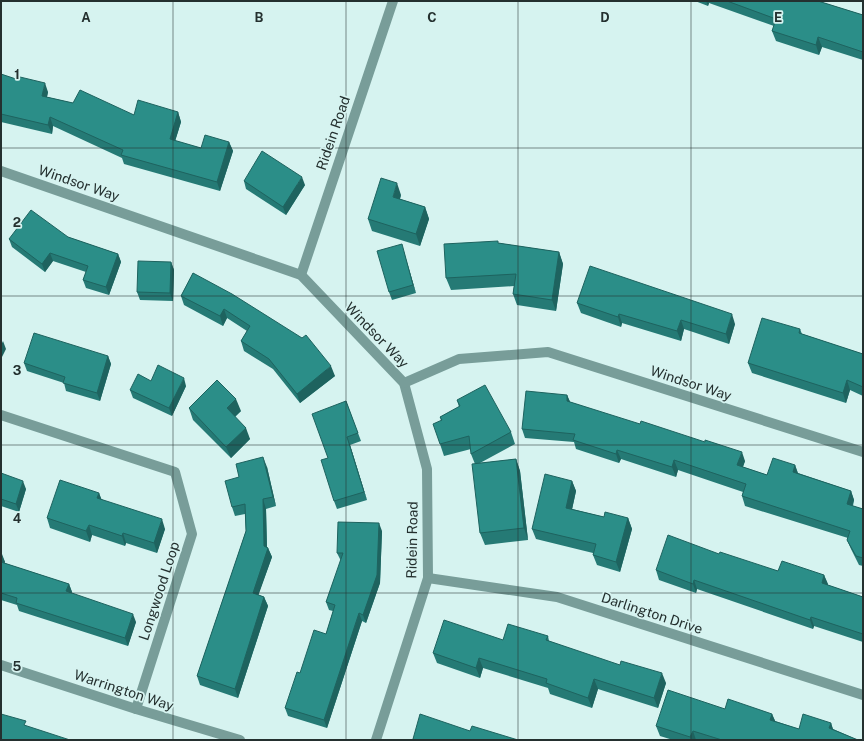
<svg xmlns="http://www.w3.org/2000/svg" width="864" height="741" viewBox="0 0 864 741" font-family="'Public Sans',sans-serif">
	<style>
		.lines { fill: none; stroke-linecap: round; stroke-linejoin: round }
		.minor { stroke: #789d99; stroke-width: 10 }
		.wall { fill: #257a75 }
		.shaded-wall { fill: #1e635f }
		.building { fill: #2b8e88; stroke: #1e635f }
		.grid { fill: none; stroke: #24302f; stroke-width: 1; stroke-opacity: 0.55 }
		.labels { text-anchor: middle; stroke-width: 3.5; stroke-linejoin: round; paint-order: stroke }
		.street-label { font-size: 14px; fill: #24302f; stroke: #d6f3f0 }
		.grid-label { font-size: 13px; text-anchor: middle; font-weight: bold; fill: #24302f; stroke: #d6f3f0; stroke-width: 3.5; stroke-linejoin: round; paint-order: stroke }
	</style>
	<rect width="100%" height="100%" fill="#d6f3f0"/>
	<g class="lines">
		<g class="minor">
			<polyline points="1,171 301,275 404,383 427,469 428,578 376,740"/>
			<polyline points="301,275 393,1"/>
			<polyline points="404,383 459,359 548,352 863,452"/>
			<polyline points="1,415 175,472 192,534 136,709"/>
			<polyline points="428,578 557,597 863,695"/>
			<polyline points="1,665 136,709 240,740"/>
		</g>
	</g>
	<g class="wall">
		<polygon points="695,1 818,1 863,15 863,60 822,47 819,55 776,41 772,31 774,26 709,3 708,6"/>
		<polygon points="1,74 48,92 47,97 73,103 134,115 178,112 181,122 175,141 201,148 229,142 233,151 220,191 124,164 122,158 53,126 52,134 1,122"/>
		<polygon points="244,181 305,185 286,215 246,189"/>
		<polygon points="401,195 400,199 425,207 429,219 420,246 372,231 368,219"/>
		<polygon points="68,237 118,254 121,262 109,295 86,288 83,280 86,272 53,261 45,272 12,247 9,239"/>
		<polygon points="498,241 498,243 559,252 563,264 556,311 517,305 513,294 514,286 451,290 446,278"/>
		<polygon points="404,252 416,293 392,300 389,292"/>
		<polygon points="171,262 174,270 173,301 140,300 137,292"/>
		<polygon points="193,273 335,376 300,403 273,369 244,351 241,341 247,331 227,318 223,326 184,305 181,296"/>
		<polygon points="577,303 735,324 729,344 684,329 681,341 622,323 621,327 581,313"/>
		<polygon points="800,329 802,334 863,354 863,396 850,390 846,403 752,373 748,363"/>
		<polygon points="108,356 111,364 100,401 66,391 64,383 27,371 24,363"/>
		<polygon points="186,386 172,416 133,398 130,390"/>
		<polygon points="567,395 570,402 745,461 743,467 767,475 795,465 798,473 851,491 854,500 853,506 863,509 863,566 859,565 851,549 847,540 848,538 745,506 742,496 743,492 678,470 676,477 621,459 619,463 576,449 574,442 525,438 522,429"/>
		<polygon points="457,400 511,432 515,444 480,463 516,459 520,471 528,540 485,545 480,533 475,464 471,454 471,449 444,456 440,444 441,421 440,417 459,407"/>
		<polygon points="346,401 361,441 350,445 367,500 337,509 334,501"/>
		<polygon points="189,408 241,411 235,417 250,439 231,458 193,420"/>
		<polygon points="267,467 276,506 266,509 267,547 268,548 272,557 258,595 264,597 268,606 238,698 200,685 197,676 246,531 245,514 235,516 232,507 239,477"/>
		<polygon points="1,473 26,489 19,512 1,506"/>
		<polygon points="572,481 576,491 572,509 604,517 628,518 632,529 620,572 597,565 593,555 593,553 536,539 532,529"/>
		<polygon points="99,493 101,499 165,529 157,553 126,543 125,546 92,535 90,542 50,528 47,518"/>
		<polygon points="382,531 380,583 366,623 362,621 327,728 288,716 285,708 300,673 326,634 333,611 329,610 326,602 341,561 337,553"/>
		<polygon points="1,554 5,562 4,563 69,584 72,592 71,593 136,622 128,646 19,611 17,605 1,600"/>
		<polygon points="719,554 778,571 824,575 828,585 863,597 863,642 814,626 813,629 697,589 696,593 659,580 656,570"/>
		<polygon points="548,636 549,641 666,683 658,708 598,689 592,708 550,694 548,688 483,668 480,678 437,663 433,653 503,640"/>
		<polygon points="772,714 775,721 799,729 831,723 833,729 858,740 673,740 660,736 656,726"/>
	</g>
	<g class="shaded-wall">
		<polygon points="706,1 708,1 709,3 708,6"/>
		<polygon points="818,37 822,47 819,55 816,45"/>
		<polygon points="45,83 48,92 45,105 42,96"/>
		<polygon points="178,112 181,122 173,148 170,139"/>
		<polygon points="50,117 53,126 52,134 48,125"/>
		<polygon points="229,142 233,151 220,191 217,182"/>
		<polygon points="302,177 305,185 286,215 283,207"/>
		<polygon points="397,183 401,195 397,208 393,197"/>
		<polygon points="425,207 429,219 420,246 416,234"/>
		<polygon points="402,244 404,252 416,293 413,285"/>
		<polygon points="559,252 563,264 556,311 552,300"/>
		<polygon points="50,253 53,261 45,272 42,264"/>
		<polygon points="118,254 121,262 109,295 106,287"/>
		<polygon points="171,262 174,270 173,301 170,293"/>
		<polygon points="224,309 227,318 223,326 220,316"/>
		<polygon points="619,314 622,323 621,327 618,317"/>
		<polygon points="732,314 735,324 729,344 726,334"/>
		<polygon points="681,320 684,329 681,341 677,331"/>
		<polygon points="3,341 6,349 1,359 1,345"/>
		<polygon points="108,356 111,364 100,401 97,393"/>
		<polygon points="331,366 335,376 300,403 297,394"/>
		<polygon points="184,378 186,386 172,416 169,408"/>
		<polygon points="847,380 850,390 846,403 843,393"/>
		<polygon points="567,395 571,404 567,401"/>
		<polygon points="236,399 241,411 231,420 227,408"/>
		<polygon points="246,428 250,439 231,458 226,447"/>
		<polygon points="347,437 350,445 367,500 364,492"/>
		<polygon points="617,450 621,459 619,463 616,454"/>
		<polygon points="742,452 745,461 740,474 737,465"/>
		<polygon points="263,457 267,467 276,506 273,497"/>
		<polygon points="516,459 520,471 528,540 524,528"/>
		<polygon points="674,460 678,470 676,477 672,467"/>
		<polygon points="795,465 798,474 793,472"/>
		<polygon points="23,481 26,489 19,512 16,504"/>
		<polygon points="572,481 576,491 570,519 566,508"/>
		<polygon points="851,491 854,500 850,513 847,504"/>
		<polygon points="99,493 103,503 97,498"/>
		<polygon points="263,499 266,509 267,551 268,548 272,557 256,602 253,593 264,546"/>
		<polygon points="628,518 632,529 620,572 616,562"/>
		<polygon points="162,519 165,529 157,553 154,543"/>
		<polygon points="379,523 382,531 380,583 366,623 363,615"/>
		<polygon points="89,525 92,535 90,542 86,531"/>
		<polygon points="123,533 126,543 125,546 122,536"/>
		<polygon points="2,554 5,562 2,569 1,566 1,556"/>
		<polygon points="824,575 828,584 825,592 822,583"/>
		<polygon points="694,580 697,589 696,593 693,584"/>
		<polygon points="69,584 72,592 69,599 66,591"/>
		<polygon points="264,597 268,606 238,698 235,689"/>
		<polygon points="359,613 362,621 327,728 324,720"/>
		<polygon points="133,614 136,622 128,646 125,638"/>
		<polygon points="811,617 814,626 813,629 810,620"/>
		<polygon points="479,658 483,668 480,678 476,668"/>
		<polygon points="662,673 666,683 658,708 654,698"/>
		<polygon points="594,679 598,689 592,708 588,698"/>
		<polygon points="772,714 776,723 770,720"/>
		<polygon points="831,723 834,733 829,728"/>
		<polygon points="693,731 696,740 691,740 690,737"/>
	</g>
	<g class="building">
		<polygon points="727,1 818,1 863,15 863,52 818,37 816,45 772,31 776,19"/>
		<polygon points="1,74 19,80 20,77 45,83 42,96 73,103 80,90 134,115 138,100 178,112 170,139 201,148 205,135 229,142 217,182 121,155 123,150 50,117 48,125 1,114"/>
		<polygon points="262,151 302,177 283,207 244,181"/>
		<polygon points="381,178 397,183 393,197 425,207 416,234 368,219"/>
		<polygon points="31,210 68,237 118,254 106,287 83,280 88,266 50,253 42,264 9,239"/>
		<polygon points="498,241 498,243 559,252 552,300 513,294 516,274 446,278 444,244"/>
		<polygon points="402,244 413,285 389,292 377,251"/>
		<polygon points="138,261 171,262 170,293 137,292"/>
		<polygon points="590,266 732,314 726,334 681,320 677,331 619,314 618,317 577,303"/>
		<polygon points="193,273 232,294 302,338 306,335 331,366 297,394 269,359 241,341 250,326 224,309 220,316 181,296"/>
		<polygon points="762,318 800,329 799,333 863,354 863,387 847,380 843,393 748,363"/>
		<polygon points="34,333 108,356 97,393 63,383 65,377 24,363"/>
		<polygon points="158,365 184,378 169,408 130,390 138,374 151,381"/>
		<polygon points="217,380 236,399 227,408 246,428 226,447 189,408"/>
		<polygon points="485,385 511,432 471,454 469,436 440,444 433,424 442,420 440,417 460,406 457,400"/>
		<polygon points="526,391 567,395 567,401 640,424 641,421 705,442 705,440 742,452 737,465 767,475 773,458 795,465 793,472 851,491 847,504 863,509 863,558 856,556 847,540 850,531 742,496 746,484 674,460 672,467 617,450 616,454 573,440 575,434 522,429"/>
		<polygon points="346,401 358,433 347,437 364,492 334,501 321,460 328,458 312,414"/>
		<polygon points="263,457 273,497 263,499 264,546 268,548 253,593 264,597 235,689 197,676 246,531 245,504 232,507 225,481 239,477 236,464"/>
		<polygon points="516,459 524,528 480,533 472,464"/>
		<polygon points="1,473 23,481 16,504 1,499"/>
		<polygon points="545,474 572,481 566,508 604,517 605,512 628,518 616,562 593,555 596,544 532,529"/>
		<polygon points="60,480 99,493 97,498 162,519 154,543 123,533 122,536 89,525 86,531 47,518"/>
		<polygon points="338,522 379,523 377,575 363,615 359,613 324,720 285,708 297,672 300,673 314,630 326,634 335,605 326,602 343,553 337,553"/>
		<polygon points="668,535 719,554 720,552 778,571 782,561 824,575 822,583 863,597 863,634 811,617 810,620 694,580 693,584 656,570"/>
		<polygon points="1,562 69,584 66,591 133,614 125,638 16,603 17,598 1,593"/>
		<polygon points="444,620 503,640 508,624 548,636 546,640 620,665 621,661 662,673 654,698 594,679 588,698 546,683 547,679 479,658 476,668 433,653"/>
		<polygon points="668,690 725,709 728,699 772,714 770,720 799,729 803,714 831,723 829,728 858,740 722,740 693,731 690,737 656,726"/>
		<polygon points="1,714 26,721 24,725 70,740 1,740"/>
		<polygon points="420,714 470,731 472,726 518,740 415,740 413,739"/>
	</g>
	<path class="grid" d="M173,1V740M346,1V740M518,1V740M691,1V740M1,148H863M1,296H863M1,445H863M1,593H863"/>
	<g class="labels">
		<g class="street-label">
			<text transform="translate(333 133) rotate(-71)" y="5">Ridein Road</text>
			<text transform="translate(79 183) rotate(19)" y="5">Windsor Way</text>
			<text transform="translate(377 335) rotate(46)" y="5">Windsor Way</text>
			<text transform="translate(691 383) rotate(18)" y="5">Windsor Way</text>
			<text transform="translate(412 540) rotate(-89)" y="5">Ridein Road</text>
			<text transform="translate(159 591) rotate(-72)" y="5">Longwood Loop</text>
			<text transform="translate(652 613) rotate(18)" y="5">Darlington Drive</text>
			<text transform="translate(124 690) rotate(18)" y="5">Warrington Way</text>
		</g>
	</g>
	<g class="grid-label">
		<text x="86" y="22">A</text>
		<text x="259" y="22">B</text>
		<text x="432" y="22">C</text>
		<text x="605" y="22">D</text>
		<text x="778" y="22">E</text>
		<text x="17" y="79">1</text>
		<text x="17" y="227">2</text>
		<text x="17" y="375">3</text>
		<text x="17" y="523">4</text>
		<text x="17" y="671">5</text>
	</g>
	<rect width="864" height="741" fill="none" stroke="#24302f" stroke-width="4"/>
</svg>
